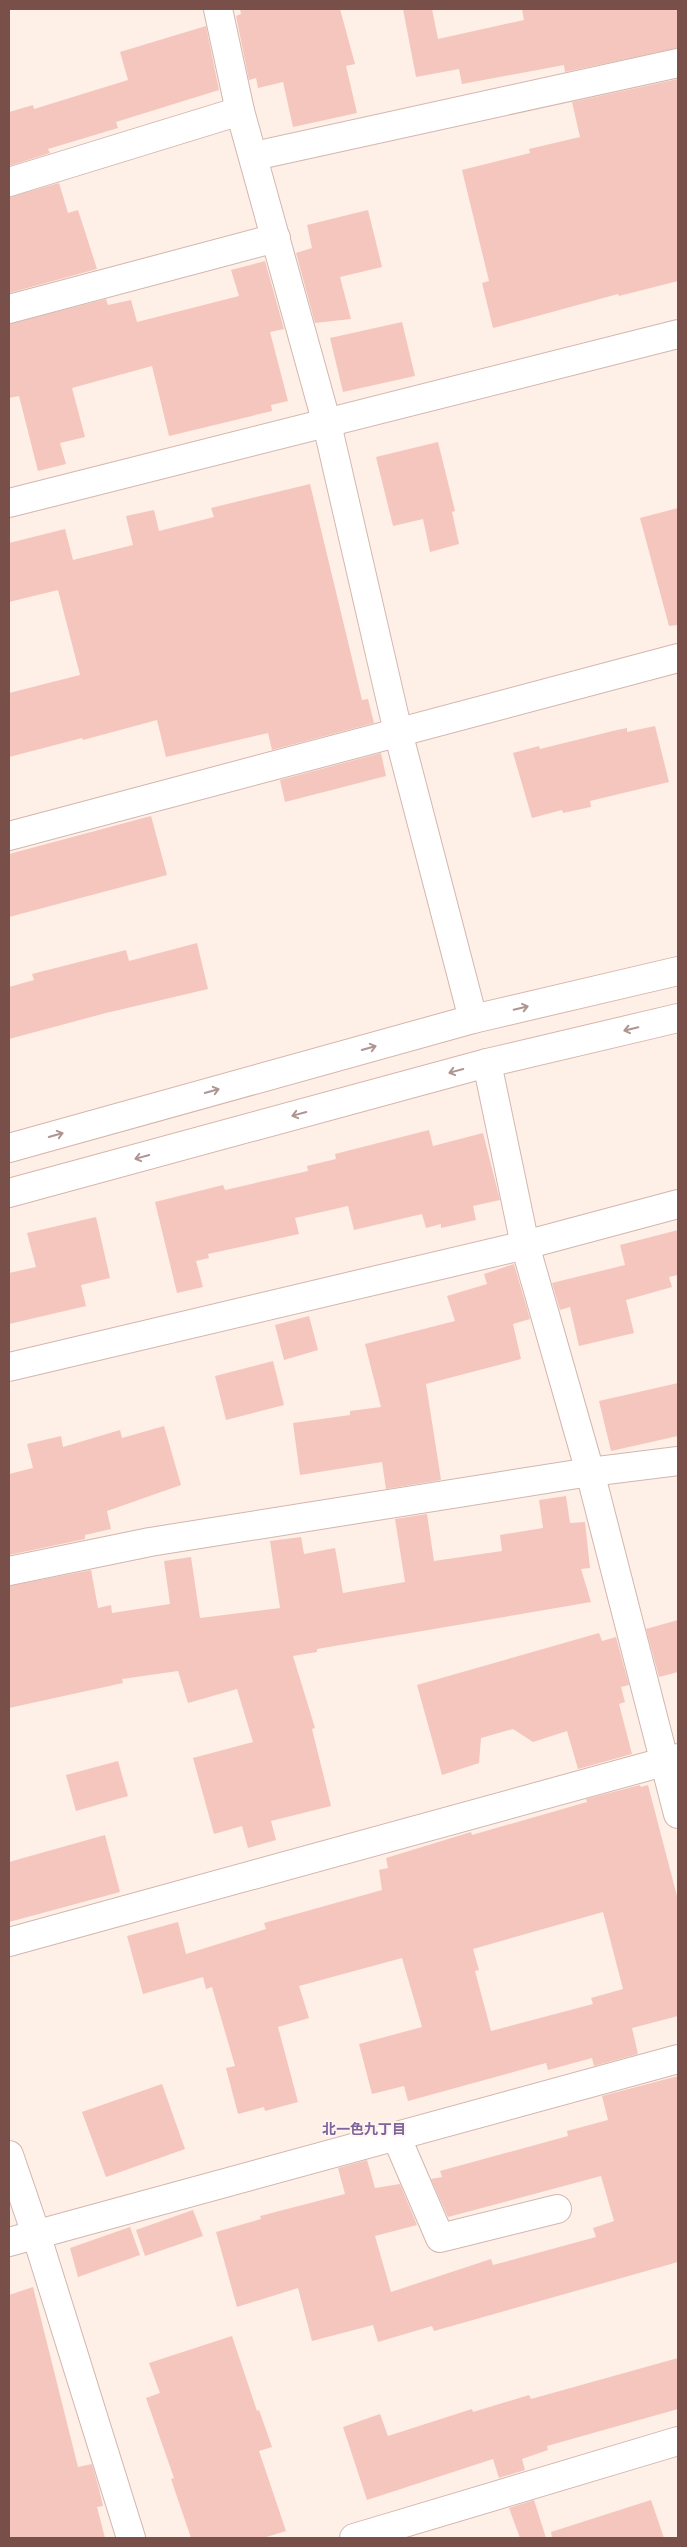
<svg xmlns="http://www.w3.org/2000/svg" width="687" height="2547" viewBox="0 0 687 2547" font-family="Poppins,'Noto Sans JP',sans-serif">
	<style>
		.building { fill: #f5c6bd; fill-rule: evenodd }
		.lines { fill: none; stroke-linecap: round; stroke-linejoin: round }
		.street-casing { stroke: #d3b6ae; stroke-width: 30 }
		.secondary-casing { stroke: #d6b5ab; stroke-width: 30 }
		.street { stroke: #fff; stroke-width: 28 }
		.secondary { stroke: #fff; stroke-width: 28 }
		.oneway { stroke: #af9592 }
		.labels { text-anchor: middle; stroke-width: 4; stroke-linejoin: round; paint-order: stroke }
		.neighbourhood-label { font-size: 14px; font-weight: bold; fill: #7d659d; stroke: #fff5ee }
	</style>
	<rect width="100%" height="100%" fill="#feefe7"/>
	<g class="building">
		<polygon points="240,9 340,9 355,64 346,66 357,113 293,127 283,82 258,88 256,78 249,80 236,16 241,14"/>
		<polygon points="403,9 432,9 438,39 524,20 522,9 678,9 678,48 565,72 564,65 462,84 459,69 416,77"/>
		<polygon points="206,26 219,90 116,122 118,128 48,149 50,153 9,166 9,112 33,105 34,109 128,80 120,52"/>
		<polygon points="678,79 678,281 619,296 618,294 493,328 482,283 489,281 462,170 530,153 529,149 580,137 572,102"/>
		<polygon points="59,183 68,213 78,210 97,269 9,293 9,197"/>
		<polygon points="368,210 382,267 340,277 351,319 315,323 296,253 312,248 307,225"/>
		<polygon points="265,261 284,329 270,332 288,401 271,405 272,411 169,436 152,366 72,388 85,437 60,443 66,464 38,471 19,396 9,398 9,324 106,299 108,305 131,300 137,322 239,296 231,270"/>
		<polygon points="402,322 415,376 343,392 330,338"/>
		<polygon points="438,442 455,511 452,512 459,544 430,552 423,519 393,526 376,457"/>
		<polygon points="310,484 362,700 368,699 374,723 272,750 268,733 166,757 157,720 83,740 82,738 9,757 9,693 80,675 58,590 9,602 9,543 65,529 73,560 133,545 126,516 154,510 159,531 214,517 211,508"/>
		<polygon points="678,508 678,625 669,626 640,518"/>
		<polygon points="655,726 669,782 590,801 591,807 563,813 562,810 532,818 513,753 539,746 540,749 617,730 627,728 627,732"/>
		<polygon points="381,753 386,776 285,802 280,780"/>
		<polygon points="151,816 167,875 9,917 9,854"/>
		<polygon points="197,943 208,989 106,1013 9,1039 9,987 34,980 32,974 126,950 129,961"/>
		<polygon points="429,1130 433,1146 483,1133 500,1200 473,1206 476,1220 441,1228 441,1224 426,1228 422,1214 354,1230 348,1206 295,1218 299,1234 208,1254 209,1258 196,1261 203,1287 177,1293 155,1202 223,1185 225,1190 308,1171 307,1166 336,1159 335,1154"/>
		<polygon points="96,1217 110,1278 81,1285 86,1306 9,1324 9,1273 36,1267 27,1233"/>
		<polygon points="678,1230 678,1275 669,1277 672,1287 626,1300 634,1333 579,1346 570,1307 560,1310 552,1283 625,1265 620,1245"/>
		<polygon points="514,1264 530,1319 513,1324 521,1359 426,1384 441,1480 386,1489 382,1462 300,1475 293,1423 350,1415 350,1411 381,1407 365,1344 455,1321 447,1296 487,1284 484,1274"/>
		<polygon points="309,1316 318,1350 284,1360 275,1325"/>
		<polygon points="273,1361 284,1405 226,1420 215,1376"/>
		<polygon points="678,1383 678,1436 611,1451 599,1401"/>
		<polygon points="164,1426 181,1485 107,1511 111,1529 85,1535 85,1539 9,1555 9,1474 33,1468 27,1444 61,1436 63,1447 120,1430 122,1438"/>
		<polygon points="566,1496 570,1523 585,1522 590,1568 581,1569 591,1602 317,1649 317,1652 293,1656 315,1728 312,1729 331,1806 271,1821 276,1840 248,1848 242,1826 214,1834 193,1758 253,1742 237,1689 188,1703 178,1671 122,1679 123,1683 9,1708 9,1586 91,1570 98,1608 111,1605 112,1613 170,1604 164,1561 191,1557 200,1618 280,1608 270,1541 301,1537 304,1554 335,1548 343,1593 405,1582 395,1519 427,1514 434,1561 502,1551 500,1535 543,1528 539,1500"/>
		<polygon points="678,1620 678,1672 659,1677 646,1629"/>
		<polygon points="599,1633 602,1641 616,1637 629,1685 621,1687 625,1702 619,1704 632,1754 578,1769 567,1731 533,1742 513,1729 481,1738 479,1763 442,1775 417,1685"/>
		<polygon points="118,1761 128,1796 76,1811 66,1775"/>
		<path d="M640,1785L641,1787L648,1785L678,1900V2016L632,2028L638,2054L594,2066L592,2058L548,2070L546,2063L408,2101L404,2086L372,2094L359,2044L422,2027L402,1958L299,1986L309,2018L278,2027L298,2102L265,2111L264,2107L238,2114L226,2068L235,2066L212,1987L206,1989L203,1977L143,1994L127,1936L178,1922L186,1954L266,1929L264,1923L382,1890L379,1870L388,1868L386,1858L471,1832L472,1835L587,1802L586,1799ZM603,1912L623,1989L591,1998L593,2004L491,2031L475,1971L479,1970L473,1949Z"/>
		<polygon points="105,1835 120,1892 9,1922 9,1862"/>
		<polygon points="678,2076 678,2262 434,2331 432,2326 378,2342 373,2325 312,2341 298,2288 237,2307 216,2232 261,2219 260,2216 345,2194 338,2168 367,2160 375,2188 400,2184 417,2225 375,2236 391,2292 491,2259 493,2265 596,2237 593,2228 614,2221 601,2176 448,2217 431,2179 442,2177 440,2171 568,2136 567,2131 608,2120 602,2096"/>
		<polygon points="162,2084 185,2149 106,2177 82,2112"/>
		<polygon points="193,2210 203,2236 145,2256 136,2230"/>
		<polygon points="130,2227 140,2255 78,2277 70,2248"/>
		<polygon points="33,2287 78,2467 92,2464 99,2489 103,2506 97,2507 105,2538 9,2538 9,2295"/>
		<polygon points="232,2336 257,2411 259,2410 272,2447 259,2451 286,2531 263,2538 191,2538 171,2479 174,2478 146,2398 160,2393 149,2363"/>
		<polygon points="678,2358 678,2409 547,2446 548,2450 522,2459 525,2470 499,2478 493,2459 367,2500 343,2427 380,2414 388,2436 472,2409 473,2412 529,2395 531,2399"/>
		<polygon points="534,2500 546,2538 520,2538 509,2508"/>
		<polygon points="651,2500 664,2538 552,2538 551,2532"/>
	</g>
	<g class="lines">
		<defs>
			<g id="street">
				<polyline points="218,9 240,111 327,424 398,732 473,1019"/>
				<polyline points="254,156 678,63"/>
				<polyline points="9,182 240,111"/>
				<polyline points="9,309 276,238"/>
				<polyline points="9,503 678,334"/>
				<polyline points="9,836 678,658"/>
				<polyline points="487,1063 525,1245 590,1472 678,1814"/>
				<polyline points="9,1367 525,1245 678,1204"/>
				<polyline points="9,1571 150,1542 590,1472 678,1461"/>
				<polyline points="9,1942 678,1758"/>
				<polyline points="396,2136 440,2238 557,2209"/>
				<polyline points="9,2155 36,2234 131,2538"/>
				<polyline points="9,2242 678,2059"/>
				<polyline points="354,2538 678,2441"/>
			</g>
			<g id="secondary">
				<polyline points="9,1148 473,1019 678,971"/>
				<polyline points="9,1193 487,1063 678,1018"/>
			</g>
		</defs>
		<use href="#street" class="street-casing"/>
		<use href="#secondary" class="secondary-casing"/>
		<use href="#street" class="street"/>
		<use href="#secondary" class="secondary"/>
	</g>
	<defs><path id="oneway-shaft" d="M-6 0H5M1.5-3L5.5 0L1.5 3" fill="none" stroke-width="1.6" stroke-linecap="round" stroke-linejoin="round" transform="scale(1.25)"/></defs>
	<g class="oneway">
		<use href="#oneway-shaft" transform="translate(521 1008) rotate(-13)"/>
		<use href="#oneway-shaft" transform="translate(631 1029) rotate(167)"/>
		<use href="#oneway-shaft" transform="translate(369 1048) rotate(-16)"/>
		<use href="#oneway-shaft" transform="translate(456 1071) rotate(165)"/>
		<use href="#oneway-shaft" transform="translate(212 1091) rotate(-16)"/>
		<use href="#oneway-shaft" transform="translate(299 1114) rotate(165)"/>
		<use href="#oneway-shaft" transform="translate(56 1135) rotate(-16)"/>
		<use href="#oneway-shaft" transform="translate(142 1157) rotate(165)"/>
	</g>
	<g class="labels">
		<g class="neighbourhood-label">
			<text x="364" y="2134">北一色九丁目</text>
		</g>
	</g>
	<rect width="687" height="2547" fill="none" stroke="#794f49" stroke-width="20"/>
</svg>
